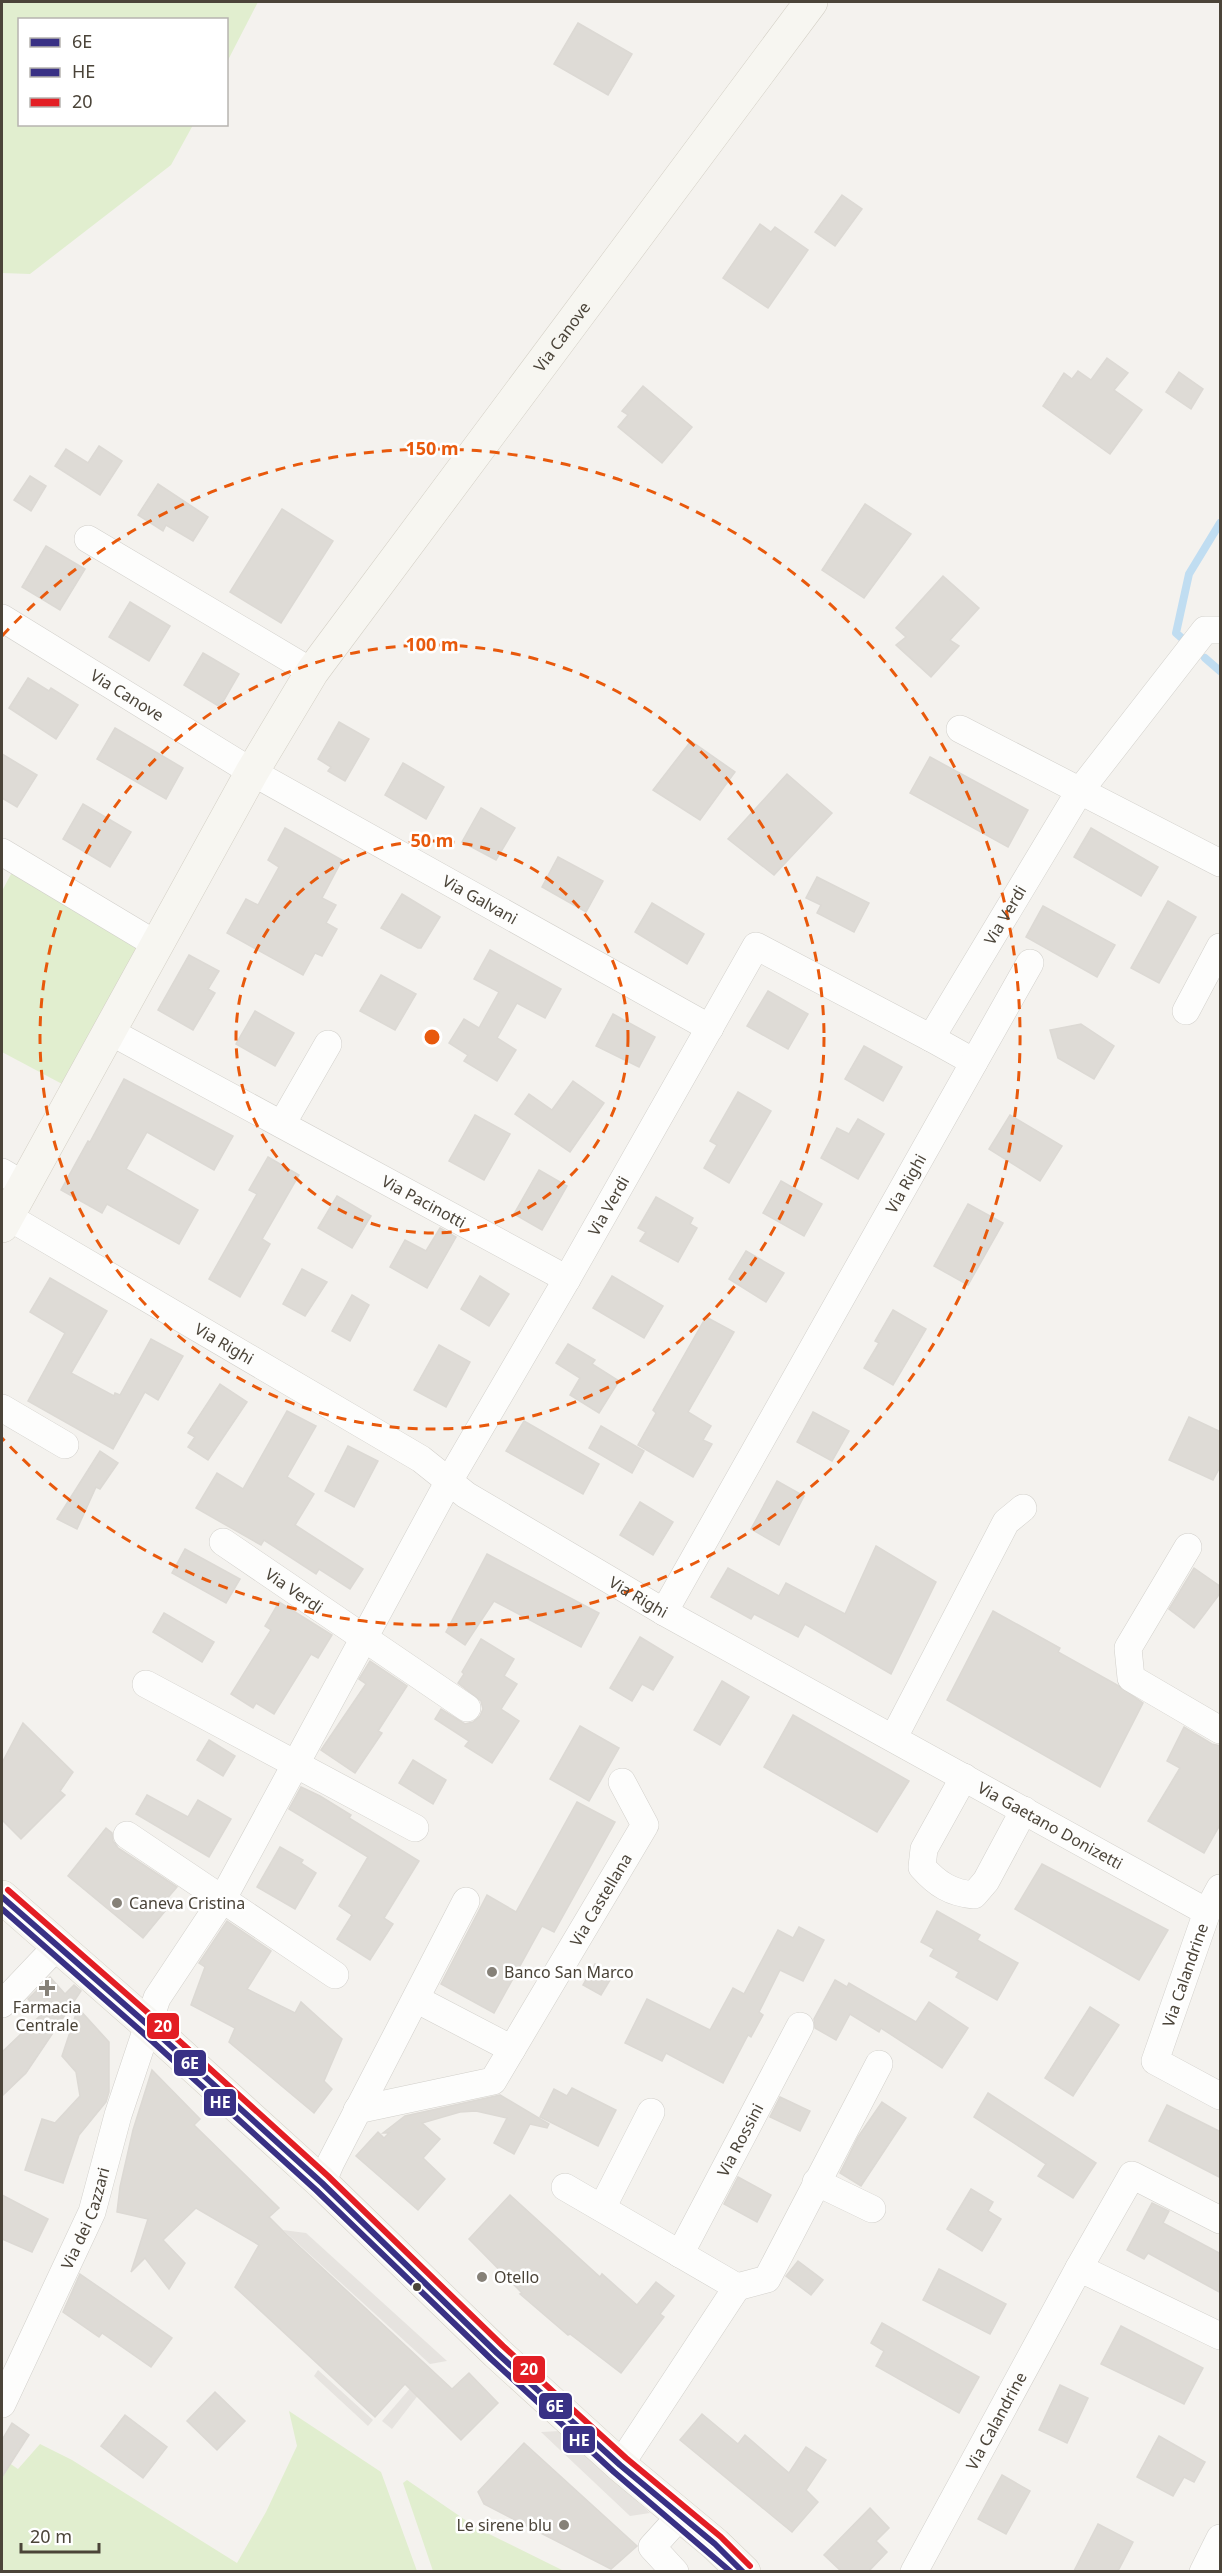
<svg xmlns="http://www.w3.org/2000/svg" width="1222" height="2573" viewBox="0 0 1222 2573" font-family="'Noto Sans',sans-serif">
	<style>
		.green { fill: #e1eecf }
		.parking { fill: #e6e3df }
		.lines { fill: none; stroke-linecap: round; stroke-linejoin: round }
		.stream { stroke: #c0ddf1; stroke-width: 8 }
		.building { fill: #dedbd6; stroke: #dcd9d4; stroke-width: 1.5 }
		.street-casing { stroke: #d2d0cb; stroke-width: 28 }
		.secondary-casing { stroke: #d3cfc5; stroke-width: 34 }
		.street { stroke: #fdfdfc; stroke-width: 27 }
		.secondary { stroke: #f7f6f1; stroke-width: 33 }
		.bus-1-casing { stroke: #fff; stroke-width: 10 }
		.bus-2-casing { stroke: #fff; stroke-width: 10 }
		.bus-3-casing { stroke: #fff; stroke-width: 10 }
		.bus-1 { stroke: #393185; stroke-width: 6 }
		.bus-2 { stroke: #393185; stroke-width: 6 }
		.bus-3 { stroke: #e31e24; stroke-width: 6 }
		.ring { fill: none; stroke: #e8590c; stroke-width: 3; stroke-dasharray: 10 8 }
		.poi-dot { fill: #868178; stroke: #fff; stroke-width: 2 }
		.bus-dot { fill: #4b4439; stroke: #fff; stroke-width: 2 }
		.labels { text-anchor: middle; stroke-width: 5; stroke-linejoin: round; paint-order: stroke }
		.street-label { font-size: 16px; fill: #4b4439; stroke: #fff }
		.poi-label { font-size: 16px; fill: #4b4439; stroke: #fff; text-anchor: start }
		.centre { fill: #e8590c; stroke: #fff; stroke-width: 3 }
		.ring-label { font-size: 18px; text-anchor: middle; font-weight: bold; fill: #e8590c; stroke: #fff; stroke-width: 5; stroke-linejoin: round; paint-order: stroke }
		.line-badge { stroke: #fff; stroke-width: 2 }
		.badge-label { font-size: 16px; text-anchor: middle; font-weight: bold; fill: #fff }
	</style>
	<rect width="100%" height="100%" fill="#f4f2ee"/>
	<g class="green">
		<polygon points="2,2 258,2 227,62 226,20 20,20 20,124 193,125 171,165 30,274 2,273"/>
		<polygon points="18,861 144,937 64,1085 2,1052 2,891"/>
		<polygon points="289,2411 381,2472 417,2571 2,2571 2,2458 18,2469 40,2444 72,2460 237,2563 266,2512 297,2446"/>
		<polygon points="407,2480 477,2528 564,2571 433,2571 403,2483"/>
	</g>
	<g class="parking">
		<polygon points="283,2230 306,2233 447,2361 430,2364"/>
		<polygon points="318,2370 373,2420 368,2426 314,2376"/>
		<polygon points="419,2378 426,2385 392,2429 382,2421"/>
		<polygon points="560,2431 650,2513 630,2516 541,2432"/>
	</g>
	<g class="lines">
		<g class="stream">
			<polyline points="1184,640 1176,633 1189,574 1220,523"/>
			<polyline points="1205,658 1220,671"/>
		</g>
	</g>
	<g class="building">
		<polygon points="578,23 632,54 608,95 554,64"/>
		<polygon points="842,195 862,209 835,246 815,232"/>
		<polygon points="760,224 771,232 775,227 808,250 768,308 723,278"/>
		<polygon points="1107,358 1128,373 1114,390 1142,410 1110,454 1043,406 1064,373 1072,379 1078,371 1091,380"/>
		<polygon points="1179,372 1203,389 1191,409 1166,392"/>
		<polygon points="643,386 692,427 662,463 618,427 628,415 622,411"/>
		<polygon points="99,446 122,461 100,495 55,466 66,449 88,463"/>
		<polygon points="30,476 46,486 31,511 14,500"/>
		<polygon points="158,484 208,517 193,541 166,525 163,531 138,515"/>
		<polygon points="865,504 911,534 864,598 822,570"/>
		<polygon points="282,509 333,541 281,623 230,592"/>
		<polygon points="46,546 85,569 60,610 22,587"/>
		<polygon points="943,576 979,608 950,640 959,646 931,677 896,645 906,637 896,628"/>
		<polygon points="130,602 170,626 149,661 109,637"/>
		<polygon points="203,653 239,674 220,707 184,685"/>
		<polygon points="28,678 49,691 51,688 78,705 56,739 9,708"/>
		<polygon points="339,722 369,739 345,781 328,771 331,767 318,759"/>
		<polygon points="115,728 183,768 166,799 97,759"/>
		<polygon points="691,741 735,772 700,820 653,790"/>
		<polygon points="2,754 37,775 17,807 2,798"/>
		<polygon points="930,757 1028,810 1008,847 910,793"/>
		<polygon points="403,763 444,787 426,819 385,795"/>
		<polygon points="787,774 832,813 774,875 728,839"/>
		<polygon points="83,804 131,832 110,867 63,839"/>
		<polygon points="481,808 515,828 496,860 462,842"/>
		<polygon points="285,828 342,860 322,898 336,905 326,923 337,929 322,956 315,953 303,975 227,933 246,899 258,905 279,867 268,860"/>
		<polygon points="1091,828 1158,867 1141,896 1074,857"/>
		<polygon points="558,857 603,881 586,912 542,887"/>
		<polygon points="817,877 869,903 854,932 817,913 821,905 806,898"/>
		<polygon points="402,894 440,917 421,948 418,948 381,928"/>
		<polygon points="1168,901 1196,917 1159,983 1131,968"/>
		<polygon points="652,903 704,934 687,964 635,932"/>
		<polygon points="1043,906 1115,945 1097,977 1026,937"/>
		<polygon points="490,950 561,989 545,1018 517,1003 497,1038 516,1050 497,1081 464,1061 468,1055 449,1043 464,1019 479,1028 499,992 474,979"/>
		<polygon points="189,955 219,971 208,989 215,993 193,1030 158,1010"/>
		<polygon points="381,975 416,994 395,1030 360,1011"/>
		<polygon points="768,991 808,1014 788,1049 747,1026"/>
		<polygon points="255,1011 294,1033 275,1066 236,1044"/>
		<polygon points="613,1014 655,1037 639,1067 596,1046"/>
		<polygon points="1081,1024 1114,1046 1094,1079 1058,1058 1050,1030"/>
		<polygon points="864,1046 902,1067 883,1101 845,1079"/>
		<polygon points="124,1079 233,1136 214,1170 147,1132 126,1169 198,1210 179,1244 107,1204 102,1213 61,1190 88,1141 90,1142"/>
		<polygon points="573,1081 604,1103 570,1152 515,1114 529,1094 552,1110"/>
		<polygon points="738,1092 771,1111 729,1183 704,1168 717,1145 710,1141"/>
		<polygon points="475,1115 510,1134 484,1180 449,1161"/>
		<polygon points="1010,1115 1062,1146 1040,1181 989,1149"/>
		<polygon points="858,1119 884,1134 858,1179 821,1158 837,1128 849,1134"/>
		<polygon points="268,1157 299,1175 262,1239 270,1244 240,1297 209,1279 257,1194 249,1190"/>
		<polygon points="539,1170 567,1186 542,1230 514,1214"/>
		<polygon points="781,1181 822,1204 804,1236 763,1213"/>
		<polygon points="337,1196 371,1216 352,1248 318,1228"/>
		<polygon points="656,1197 693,1218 690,1224 697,1228 678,1262 640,1241 646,1232 638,1228"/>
		<polygon points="968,1204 1003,1223 968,1285 934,1266"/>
		<polygon points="440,1228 456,1237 427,1288 390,1267 405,1240 426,1251"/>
		<polygon points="746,1251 784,1273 766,1302 729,1279"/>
		<polygon points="302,1269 327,1282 305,1316 283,1304"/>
		<polygon points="480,1276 509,1294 489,1326 461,1309"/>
		<polygon points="612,1276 663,1306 644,1338 593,1308"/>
		<polygon points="50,1278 107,1311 71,1373 114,1396 115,1393 120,1395 151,1339 183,1356 158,1400 145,1392 113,1449 28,1401 65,1333 30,1312"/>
		<polygon points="352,1295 369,1305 350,1341 332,1331"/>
		<polygon points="893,1310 926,1329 893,1385 864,1368 879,1343 875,1341"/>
		<polygon points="706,1317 734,1332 688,1412 711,1426 703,1440 712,1444 693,1477 638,1445 656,1413 653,1410"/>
		<polygon points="568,1344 595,1360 592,1364 619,1381 599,1413 570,1395 580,1378 556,1363"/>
		<polygon points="439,1345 470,1362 446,1407 414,1390"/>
		<polygon points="220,1384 247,1402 208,1460 188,1447 195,1437 188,1433"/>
		<polygon points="287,1411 316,1426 287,1477 314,1494 295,1525 363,1569 350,1589 319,1569 316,1574 264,1540 261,1545 196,1508 217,1473 243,1489"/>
		<polygon points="813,1412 849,1431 832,1461 797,1442"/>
		<polygon points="1189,1417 1221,1432 1221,1465 1213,1480 1169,1460"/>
		<polygon points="524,1421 599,1464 583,1494 506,1451"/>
		<polygon points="601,1426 644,1451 632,1473 589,1448"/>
		<polygon points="348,1446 378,1461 354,1507 325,1491"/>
		<polygon points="100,1451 118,1463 100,1489 96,1487 77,1529 57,1519"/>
		<polygon points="777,1481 804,1496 779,1545 751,1529"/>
		<polygon points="640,1502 673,1522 653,1555 620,1535"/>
		<polygon points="876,1546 936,1582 891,1674 805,1624 798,1637 754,1614 751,1619 711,1597 728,1568 779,1596 786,1583 845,1614"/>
		<polygon points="185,1549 240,1579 226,1603 172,1573"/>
		<polygon points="487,1554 599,1613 581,1647 494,1601 465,1645 446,1632"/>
		<polygon points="1194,1568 1221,1587 1221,1592 1194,1628 1169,1609"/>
		<polygon points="279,1602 332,1635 318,1658 311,1654 274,1714 256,1703 253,1708 231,1694 271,1630 265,1626"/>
		<polygon points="993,1611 1060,1648 1058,1652 1117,1685 1143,1703 1100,1787 947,1700"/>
		<polygon points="164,1613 214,1642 202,1662 153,1632"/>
		<polygon points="640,1637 673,1657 653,1690 642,1684 632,1701 610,1688"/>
		<polygon points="481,1639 514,1659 504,1676 517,1684 501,1709 519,1721 492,1763 465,1746 469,1741 435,1719 441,1709 465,1724 473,1722 480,1716 483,1709 481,1701 458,1683 464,1674 462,1672"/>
		<polygon points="370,1661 407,1686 378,1731 382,1733 355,1773 321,1750 366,1684 359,1679"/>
		<polygon points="722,1681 749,1697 720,1745 694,1730"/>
		<polygon points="793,1715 909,1781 877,1832 764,1767"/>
		<polygon points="23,1723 73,1772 60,1791 65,1795 21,1839 2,1820 2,1763"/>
		<polygon points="580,1726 619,1748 589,1801 550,1779"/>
		<polygon points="1184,1727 1212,1744 1221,1746 1221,1823 1204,1853 1148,1821 1180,1768 1167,1761"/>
		<polygon points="209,1740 235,1756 223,1776 197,1760"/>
		<polygon points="413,1760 446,1780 433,1804 399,1783"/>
		<polygon points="301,1787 320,1796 351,1815 349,1818 419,1861 384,1918 393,1924 370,1960 337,1939 352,1915 339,1906 368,1857 289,1809"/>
		<polygon points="147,1795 188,1817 198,1800 231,1819 209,1857 136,1814"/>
		<polygon points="577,1802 615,1822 554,1932 542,1926 494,2013 441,1984 487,1895 516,1912"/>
		<polygon points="106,1828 112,1833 113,1841 118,1848 177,1887 165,1901 170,1905 143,1938 68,1876"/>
		<polygon points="280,1847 303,1860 301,1863 316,1873 295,1909 257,1887"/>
		<polygon points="1042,1864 1168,1930 1139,1980 1015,1909"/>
		<polygon points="937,1911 980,1935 977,1940 1018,1963 997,2000 956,1977 959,1972 930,1956 934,1949 921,1942"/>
		<polygon points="227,1921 271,1951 247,1989 295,2013 301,2002 342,2039 324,2081 332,2089 314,2113 229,2042 235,2028 191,2005 205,1967 199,1963"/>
		<polygon points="799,1927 824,1940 803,1981 780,1970 759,2012 763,2015 751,2037 748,2035 723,2083 666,2053 662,2061 625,2043 647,1999 710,2030 733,1988 744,1994 778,1930 793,1938"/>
		<polygon points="595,1964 613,1975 601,1995 583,1985"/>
		<polygon points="50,1977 65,1994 74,1985 81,1991 26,2073 2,2096 2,2052 42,2014 28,1999"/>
		<polygon points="835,1980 847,1987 849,1983 916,2022 929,2002 968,2028 942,2068 881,2028 879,2032 850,2014 836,2040 815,2028 814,2019"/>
		<polygon points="1090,2007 1119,2025 1073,2096 1045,2078"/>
		<polygon points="78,2008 109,2042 109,2092 106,2102 79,2135 63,2183 25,2170 42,2119 55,2123 80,2096 76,2072 62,2056"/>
		<polygon points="152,2070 200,2119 194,2125 279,2208 269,2217 287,2235 452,2389 469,2373 498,2403 461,2440 405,2384 375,2417 235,2287 259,2245 196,2208 163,2240 185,2263 169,2289 145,2258 131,2272 148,2219 117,2212 120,2187 133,2130"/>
		<polygon points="572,2088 616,2110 598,2146 540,2117 554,2089 567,2096"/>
		<polygon points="988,2093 1096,2163 1073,2198 1038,2176 1046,2164 974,2117"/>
		<polygon points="500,2095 549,2124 547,2128 530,2124 514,2154 494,2143 507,2118 476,2111 460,2112 422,2123 440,2139 423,2158 445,2179 418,2210 356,2156 378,2132 384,2138 389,2133 383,2133 405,2116"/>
		<polygon points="780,2097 810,2111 800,2131 770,2117"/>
		<polygon points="882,2102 906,2118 861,2186 840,2173 858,2137"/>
		<polygon points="1167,2105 1221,2132 1221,2178 1149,2141"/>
		<polygon points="738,2177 771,2195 757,2222 724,2204"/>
		<polygon points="971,2189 993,2202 988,2211 1001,2219 982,2251 947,2229"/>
		<polygon points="2,2195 48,2219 32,2252 2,2239"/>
		<polygon points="510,2195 600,2277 602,2274 637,2305 656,2282 674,2296 660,2314 664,2317 621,2373 570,2334 568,2335 520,2294 522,2293 469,2239"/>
		<polygon points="1152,2203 1169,2211 1163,2223 1221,2254 1221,2293 1148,2253 1144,2259 1127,2250"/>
		<polygon points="798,2261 823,2280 811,2295 786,2276"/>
		<polygon points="939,2269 1006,2304 990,2334 923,2300"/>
		<polygon points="80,2274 172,2338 151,2367 102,2333 99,2337 63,2312"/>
		<polygon points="882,2323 979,2377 959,2413 876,2366 884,2351 871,2343"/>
		<polygon points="1121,2326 1203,2368 1184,2404 1101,2364"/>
		<polygon points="1060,2385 1088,2398 1067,2443 1039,2430"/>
		<polygon points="215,2392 245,2421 217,2450 187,2421"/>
		<polygon points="702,2414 738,2444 745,2435 789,2473 806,2447 826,2460 806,2490 818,2502 792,2532 680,2440"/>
		<polygon points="125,2415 167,2447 143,2478 101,2446"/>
		<polygon points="12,2423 29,2435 2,2477 2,2440"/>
		<polygon points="1159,2436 1205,2462 1194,2482 1184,2477 1173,2496 1137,2477"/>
		<polygon points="524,2443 637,2546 611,2569 484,2504 478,2492"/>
		<polygon points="1002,2475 1030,2491 1006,2534 978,2519"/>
		<polygon points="870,2508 889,2528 876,2541 887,2552 869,2571 841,2571 824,2555"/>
		<polygon points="1098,2524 1133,2542 1118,2571 1074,2571"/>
	</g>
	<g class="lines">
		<defs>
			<g id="street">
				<polyline points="88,539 312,672"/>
				<path id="s1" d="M2,618L252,772L710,1028"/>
				<polyline points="960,729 1220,863"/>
				<polyline points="2,852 157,945"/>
				<polyline points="1186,1011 1220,947"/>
				<path id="s2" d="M109,1031L567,1279"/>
				<polyline points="931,1038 974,1062"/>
				<polyline points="282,1124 328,1044"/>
				<polyline points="2,1172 24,1185"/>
				<path id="s3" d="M7,1216L421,1459L466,1495L664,1612L1207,1912"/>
				<polyline points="2,1408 65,1445"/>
				<path id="s4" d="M223,1542L467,1708"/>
				<polyline points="1188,1547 1128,1648 1131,1678 1220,1730"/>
				<path id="s5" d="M664,1612L1030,963"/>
				<polyline points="146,1684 415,1828"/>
				<polyline points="894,1737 1006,1522 1023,1508"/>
				<path d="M964,1777L924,1849L922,1867C937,1884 951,1893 974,1895L986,1881L1024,1810"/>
				<polyline points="127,1835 335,1975"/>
				<polyline points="1220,1888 1207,1912 1155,2061 1220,2096"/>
				<polyline points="416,1999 512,2049"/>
				<polyline points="2,2004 58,1945"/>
				<path id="s6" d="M357,2110L493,2081L645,1825L622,1782"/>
				<polyline points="816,2182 872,2209"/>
				<polyline points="322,2183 331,2162 466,1901"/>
				<polyline points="565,2187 737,2287 620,2465"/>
				<polyline points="602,2208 651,2112"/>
				<path id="s7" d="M680,2254L800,2026"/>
				<polyline points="1079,2268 1132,2175 1220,2220"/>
				<polyline points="737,2287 767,2279 879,2064"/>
				<path id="s8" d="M2,2404L92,2212L118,2115L157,1998L222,1900L449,1481L567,1279L756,946L931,1038L1079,792L1205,630H1220"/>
				<polyline points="675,2572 652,2547 681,2515"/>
				<path id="s9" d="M914,2572L1079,2268L1220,2336"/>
				<polyline points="1203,2572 1220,2538"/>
			</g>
			<g id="secondary">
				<path id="s10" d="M2,1226L252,772L312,672L811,2"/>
				<polyline points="2,1897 148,2025 322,2183 497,2353 620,2465 715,2544 744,2572"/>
			</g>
		</defs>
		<use href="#street" class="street-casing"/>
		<use href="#secondary" class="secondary-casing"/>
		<use href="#street" class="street"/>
		<use href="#secondary" class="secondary"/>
		<defs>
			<polyline id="bus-1" points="2,1897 148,2025 322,2183 497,2353 620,2465 715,2544 743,2572"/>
			<polyline id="bus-2" points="2,1909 142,2032 316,2190 491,2359 614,2472 731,2572"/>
			<polyline id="bus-3" points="8,1890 154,2018 328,2176 503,2346 626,2458 721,2537 750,2566"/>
		</defs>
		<use href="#bus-1" class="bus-1-casing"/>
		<use href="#bus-2" class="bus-2-casing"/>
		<use href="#bus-3" class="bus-3-casing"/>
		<use href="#bus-1" class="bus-1"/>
		<use href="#bus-2" class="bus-2"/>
		<use href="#bus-3" class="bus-3"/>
	</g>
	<g class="ring">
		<circle cx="432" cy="1037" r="196"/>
		<circle cx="432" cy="1037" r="392"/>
		<path d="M2 636A588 588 0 1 1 2 1438"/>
	</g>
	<g class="poi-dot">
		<circle cx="117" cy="1903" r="6"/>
		<circle cx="492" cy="1972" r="6"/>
		<path d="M44 1979h6v6h6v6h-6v6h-6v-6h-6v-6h6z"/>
		<circle cx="482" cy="2277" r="6"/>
		<circle cx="564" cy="2525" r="6"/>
	</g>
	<circle class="bus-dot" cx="417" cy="2287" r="5"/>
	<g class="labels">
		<g class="street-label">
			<text dy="6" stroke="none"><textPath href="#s10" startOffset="1053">Via Canove</textPath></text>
			<text dy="6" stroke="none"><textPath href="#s1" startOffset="147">Via Canove</textPath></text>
			<text dy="6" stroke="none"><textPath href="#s1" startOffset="555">Via Galvani</textPath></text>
			<text dy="6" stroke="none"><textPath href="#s8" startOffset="1988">Via Verdi</textPath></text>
			<text dy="6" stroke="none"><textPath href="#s5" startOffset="492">Via Righi</textPath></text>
			<text dy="6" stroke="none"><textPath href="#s2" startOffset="358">Via Pacinotti</textPath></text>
			<text dy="6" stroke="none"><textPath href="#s8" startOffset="1348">Via Verdi</textPath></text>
			<text dy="6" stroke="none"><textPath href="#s3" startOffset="252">Via Righi</textPath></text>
			<text dy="6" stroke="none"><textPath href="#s3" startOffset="738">Via Righi</textPath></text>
			<text dy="6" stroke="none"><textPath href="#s4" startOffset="86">Via Verdi</textPath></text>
			<text dy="6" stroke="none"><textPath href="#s3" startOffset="1209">Via Gaetano Donizetti</textPath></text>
			<text dy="6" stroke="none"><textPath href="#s6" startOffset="350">Via Castellana</textPath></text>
			<text transform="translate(1185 1975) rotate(-71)" y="6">Via Calandrine</text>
			<text dy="6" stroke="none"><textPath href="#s7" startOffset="129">Via Rossini</textPath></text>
			<text dy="6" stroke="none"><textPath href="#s8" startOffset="204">Via dei Cazzari</textPath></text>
			<text dy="6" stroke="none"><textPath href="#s9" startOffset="172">Via Calandrine</textPath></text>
		</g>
		<g class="poi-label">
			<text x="129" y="1909">Caneva Cristina</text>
			<text x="504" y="1978">Banco San Marco</text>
			<text x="47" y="2013" text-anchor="middle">Farmacia<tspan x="47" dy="18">Centrale</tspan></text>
			<text x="494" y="2283">Otello</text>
			<text x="552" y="2531" text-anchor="end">Le sirene blu</text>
		</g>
	</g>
	<circle cx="432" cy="1037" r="9" class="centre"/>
	<g class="ring-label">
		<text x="432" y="455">150 m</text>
		<text x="432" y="651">100 m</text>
		<text x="432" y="847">50 m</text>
	</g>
	<g class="line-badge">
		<rect x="146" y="2012" width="34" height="28" rx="6" fill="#e31e24"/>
		<rect x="173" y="2049" width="34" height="28" rx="6" fill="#393185"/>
		<rect x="203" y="2088" width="34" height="29" rx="6" fill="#393185"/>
		<rect x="512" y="2355" width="34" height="29" rx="6" fill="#e31e24"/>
		<rect x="538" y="2392" width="35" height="28" rx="6" fill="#393185"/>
		<rect x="562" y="2425" width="34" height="29" rx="6" fill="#393185"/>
	</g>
	<g class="badge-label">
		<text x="163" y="2032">20</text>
		<text x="190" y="2069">6E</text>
		<text x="220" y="2108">HE</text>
		<text x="529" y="2375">20</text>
		<text x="555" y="2412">6E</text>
		<text x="579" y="2446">HE</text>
	</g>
	<rect width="1222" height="2573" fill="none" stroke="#4b4439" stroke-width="6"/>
	<rect x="18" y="18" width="210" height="108" fill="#ffffff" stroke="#b7b4b0" stroke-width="1.5"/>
	<rect x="30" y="38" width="30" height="9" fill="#393185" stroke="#b7b4b0" stroke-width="1.5"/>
	<text x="72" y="48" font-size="18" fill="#4b4439">6E</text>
	<rect x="30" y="68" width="30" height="9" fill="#393185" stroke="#b7b4b0" stroke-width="1.5"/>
	<text x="72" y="78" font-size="18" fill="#4b4439">HE</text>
	<rect x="30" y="98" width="30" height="9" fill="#e31e24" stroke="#b7b4b0" stroke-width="1.5"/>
	<text x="72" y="108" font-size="18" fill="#4b4439">20</text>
	<path d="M21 2543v9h78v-9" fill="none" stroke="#4b4439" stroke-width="3"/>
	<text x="30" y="2543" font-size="18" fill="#4b4439" stroke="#ffffff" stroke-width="4.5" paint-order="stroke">20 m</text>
</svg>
